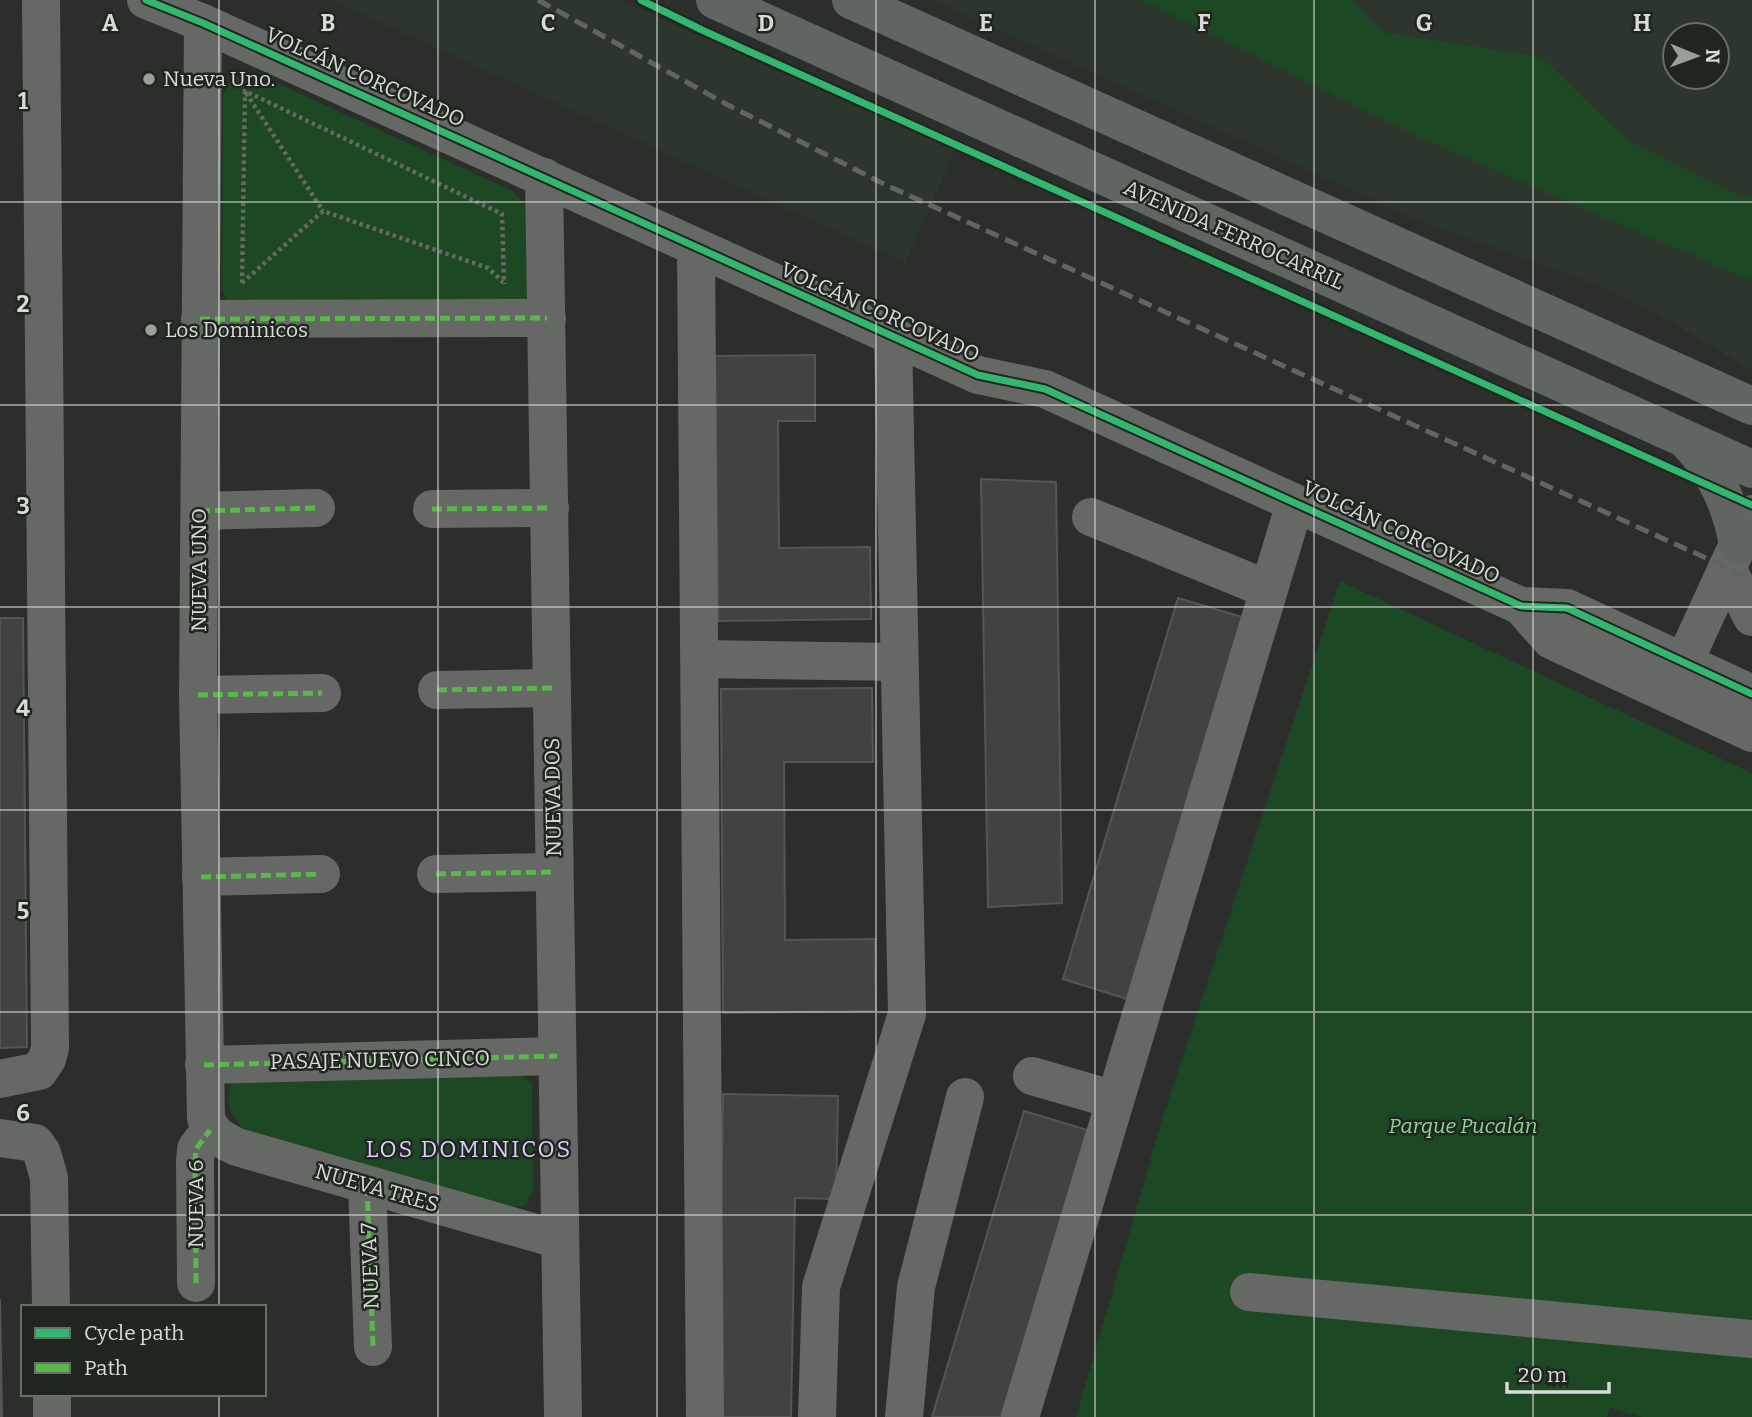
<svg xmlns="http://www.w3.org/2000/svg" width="1752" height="1417" viewBox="0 0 1752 1417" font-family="Bitter,serif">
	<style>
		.built { fill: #2d362d; fill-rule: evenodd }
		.green { fill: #1c4823 }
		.building { fill: #414341; stroke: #545654; stroke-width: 2 }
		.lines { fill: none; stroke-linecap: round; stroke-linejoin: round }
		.path { stroke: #676967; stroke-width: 4.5; stroke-dasharray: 3.5 3.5; stroke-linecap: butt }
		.minor { stroke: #666866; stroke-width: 38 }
		.major { stroke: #606561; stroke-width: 38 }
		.rail { stroke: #626462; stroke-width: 5; stroke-dasharray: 14 7; stroke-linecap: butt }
		.quiet { stroke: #58b947; stroke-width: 5; stroke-dasharray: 10 5; stroke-linecap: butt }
		.cycleway-casing { stroke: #202520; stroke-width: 11 }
		.cycleway { stroke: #33b770; stroke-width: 7 }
		.grid { fill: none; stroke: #d8dbd8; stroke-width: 2; stroke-opacity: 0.55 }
		.poi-dot { fill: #9b9e9b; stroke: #202520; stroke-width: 2.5 }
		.labels { text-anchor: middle; stroke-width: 5; stroke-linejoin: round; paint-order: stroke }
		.street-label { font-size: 21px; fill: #d8dbd8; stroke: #202520 }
		.poi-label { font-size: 21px; fill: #d8dbd8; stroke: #202520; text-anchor: start }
		.park-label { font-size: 21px; font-style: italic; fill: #87d98f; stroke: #202520 }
		.neighbourhood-label { font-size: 23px; letter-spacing: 2px; fill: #dacffb; stroke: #202520 }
		.grid-label { font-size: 23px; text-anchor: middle; font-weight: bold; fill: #d8dbd8; stroke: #202520; stroke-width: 5; stroke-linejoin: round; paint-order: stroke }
	</style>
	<rect width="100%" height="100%" fill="#2b2e2b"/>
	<g class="built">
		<polygon points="332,0 619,0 955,150 905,263"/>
		<path d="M932,0H1752V370L1657,314L1603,287L1425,223ZM1675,35H1717V77H1675Z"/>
	</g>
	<g class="green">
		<polygon points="1141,0 1352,0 1383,32 1541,57 1627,140 1741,196 1752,196 1752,281 1425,140"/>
		<polygon points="245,73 257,74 513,191 527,208 527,302 227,303 222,289 223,95 230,81"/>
		<polygon points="1340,581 1752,773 1752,1417 1642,1417 1610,1408 1607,1417 1076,1417 1164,1113"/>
		<path d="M518,1073L532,1083L533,1191L526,1205L512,1207L246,1132C231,1116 224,1105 231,1083Z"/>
	</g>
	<g class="building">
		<polygon points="815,355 815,421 778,421 779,548 870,547 871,619 718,621 715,356"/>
		<polygon points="981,479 1056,482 1062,903 988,907"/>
		<polygon points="1178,598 1242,617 1127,999 1063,979"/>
		<polygon points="0,618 23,618 27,1047 0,1048"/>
		<polygon points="872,688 873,762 784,762 785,940 875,939 876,1011 723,1013 721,689"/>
		<polygon points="723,1094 838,1096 836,1199 795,1198 791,1417 718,1417"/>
		<polygon points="1024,1111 1087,1130 1001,1417 932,1417"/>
		<polygon points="0,1299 2,1417 0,1417"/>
	</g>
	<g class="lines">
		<g class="path">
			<polyline points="246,93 323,211"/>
			<polyline points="242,283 245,91 502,214 504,284"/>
			<polyline points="242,283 323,211 488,268 503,282"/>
		</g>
		<g class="minor">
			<polyline points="146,0 203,23 978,375 1045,389 1521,606 1567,608 1752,694"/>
			<path d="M203,23L198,695L206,1118C212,1135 221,1139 237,1147L560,1240"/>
			<polyline points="544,177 563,1417"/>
			<polyline points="696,249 705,1417"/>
			<polyline points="200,319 547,318"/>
			<polyline points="432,509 550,508"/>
			<polyline points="200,511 316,508"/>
			<polyline points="1091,517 1267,589"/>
			<polyline points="1727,568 1752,617"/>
			<polyline points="1521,606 1551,640 1752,733"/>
			<polyline points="700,659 898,662"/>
			<polyline points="1674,684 1752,514"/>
			<polyline points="437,690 552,688"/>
			<polyline points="198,695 322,693"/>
			<polyline points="436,874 554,872"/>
			<polyline points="201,877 321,874"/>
			<polyline points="204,1065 557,1056"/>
			<polyline points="1032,1076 1115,1100"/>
			<polyline points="0,1079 39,1071 47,1059 50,1048 41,0"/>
			<polyline points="0,1138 35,1143 42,1153 49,1178 51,1307"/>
			<polyline points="367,1186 373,1347"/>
			<polyline points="196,1283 195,1162 196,1149 210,1130"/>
			<polyline points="1249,1292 1752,1339"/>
			<polyline points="52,1394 52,1417"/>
			<polyline points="817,1417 821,1287 907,1014 893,337"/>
			<polyline points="904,1417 916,1287 965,1097"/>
			<polyline points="1020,1417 1295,503"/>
		</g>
		<g class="major">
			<polyline points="715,0 1752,469"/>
			<polyline points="851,0 1752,406"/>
			<path d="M1688,442C1716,472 1731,505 1738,545"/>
		</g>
		<polyline class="rail" points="538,0 728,105 886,185 1752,579"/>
		<g class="quiet">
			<polyline points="200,319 547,318"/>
			<polyline points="432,509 550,508"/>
			<polyline points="200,511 316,508"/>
			<polyline points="437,690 552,688"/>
			<polyline points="198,695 322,693"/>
			<polyline points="436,874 554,872"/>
			<polyline points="201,877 321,874"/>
			<polyline points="204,1065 557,1056"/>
			<polyline points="367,1186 373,1347"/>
			<polyline points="196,1283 195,1162 196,1149 210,1130"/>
		</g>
		<defs>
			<g id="cycleway">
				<polyline points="146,0 203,23 978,375 1045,389 1521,606 1567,608 1752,694"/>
				<polyline points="641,0 702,30 1752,505"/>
			</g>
		</defs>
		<use href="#cycleway" class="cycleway-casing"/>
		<use href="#cycleway" class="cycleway"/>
	</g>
	<path class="grid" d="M219,0V1307M438,0V1417M657,0V1417M876,0V1417M1095,0V1417M1314,0V1417M1533,0V1417M0,202H1752M0,405H1752M0,607H1752M0,810H1752M0,1012H1752M0,1215H1752M219,1394V1417"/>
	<g class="poi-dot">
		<circle cx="149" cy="79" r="7"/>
		<circle cx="151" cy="330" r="7"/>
	</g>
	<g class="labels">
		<g class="street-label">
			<text transform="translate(365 77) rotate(24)" y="7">VOLCÁN CORCOVADO</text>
			<text transform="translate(1234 235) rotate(24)" y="7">AVENIDA FERROCARRIL</text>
			<text transform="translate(880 312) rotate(24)" y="7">VOLCÁN CORCOVADO</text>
			<text transform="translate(1401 532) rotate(25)" y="7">VOLCÁN CORCOVADO</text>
			<text transform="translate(199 570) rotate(-90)" y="7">NUEVA UNO</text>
			<text transform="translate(553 797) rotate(-91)" y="7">NUEVA DOS</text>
			<text transform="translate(380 1060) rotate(-1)" y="7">PASAJE NUEVO CINCO</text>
			<text transform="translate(377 1188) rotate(16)" y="7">NUEVA TRES</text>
			<text transform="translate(196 1204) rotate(-90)" y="7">NUEVA 6</text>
			<text transform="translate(370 1266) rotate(-92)" y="7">NUEVA 7</text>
		</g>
		<g class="poi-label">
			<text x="163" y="86">Nueva Uno.</text>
			<text x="165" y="337">Los Dominicos</text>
		</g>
		<g class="park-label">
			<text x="1463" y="1133">Parque Pucalán</text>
		</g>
		<g class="neighbourhood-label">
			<text x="469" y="1157">LOS DOMINICOS</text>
		</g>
	</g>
	<g class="grid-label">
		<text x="110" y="31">A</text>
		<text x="328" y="31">B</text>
		<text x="548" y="31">C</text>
		<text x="766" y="31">D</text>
		<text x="986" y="31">E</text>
		<text x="1204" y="31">F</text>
		<text x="1424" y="31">G</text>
		<text x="1642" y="31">H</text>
		<text x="23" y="109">1</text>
		<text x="23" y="312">2</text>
		<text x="23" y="514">3</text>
		<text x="23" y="716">4</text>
		<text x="23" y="919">5</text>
		<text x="23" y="1121">6</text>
	</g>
	<rect x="21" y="1305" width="245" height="91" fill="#202520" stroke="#6a6e6a" stroke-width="2"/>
	<rect x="35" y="1328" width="35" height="10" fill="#33b770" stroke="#6a6e6a" stroke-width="2"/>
	<text x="84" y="1340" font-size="21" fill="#d8dbd8">Cycle path</text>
	<rect x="35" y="1363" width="35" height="10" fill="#58b947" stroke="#6a6e6a" stroke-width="2"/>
	<text x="84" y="1375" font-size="21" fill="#d8dbd8">Path</text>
	<g transform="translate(1696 56) rotate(91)"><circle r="33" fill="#202520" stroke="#6a6e6a" stroke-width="2"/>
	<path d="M0-5L12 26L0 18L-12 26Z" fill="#9b9e9b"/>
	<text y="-10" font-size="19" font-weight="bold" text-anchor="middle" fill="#d8dbd8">N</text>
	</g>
	<path d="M1507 1382v10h102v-10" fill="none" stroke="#d8dbd8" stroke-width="3.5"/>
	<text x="1518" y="1382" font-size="21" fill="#d8dbd8" stroke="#202520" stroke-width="5" paint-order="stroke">20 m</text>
</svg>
